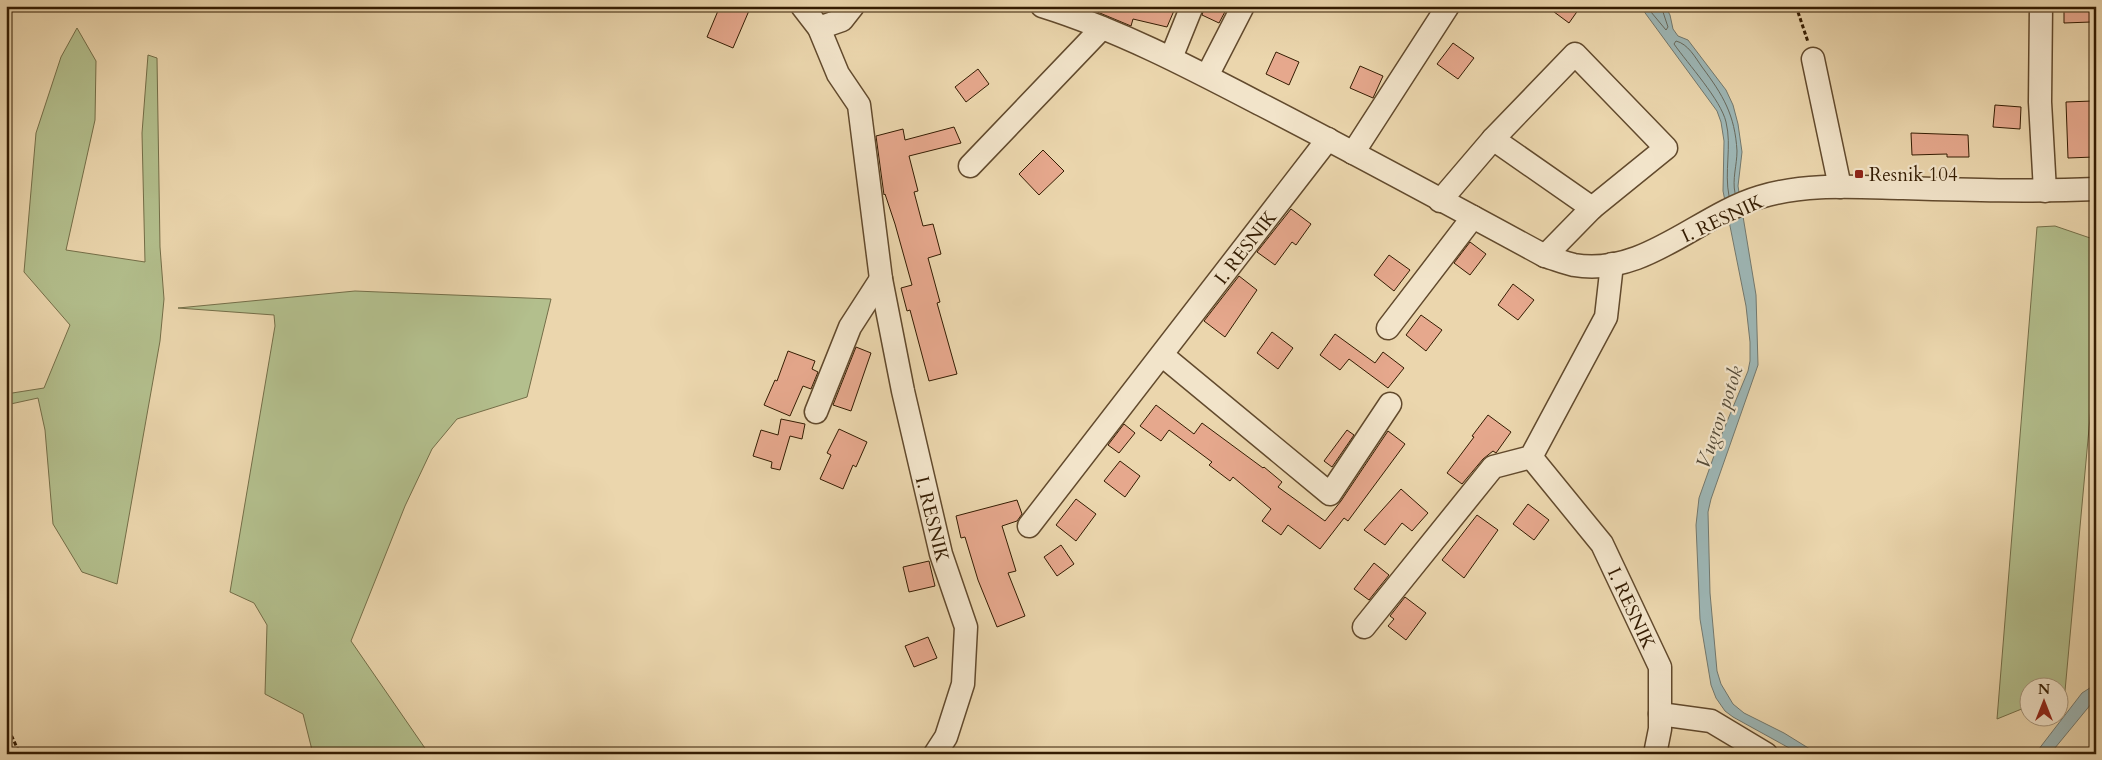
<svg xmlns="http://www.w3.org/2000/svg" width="2102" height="760" viewBox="0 0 2102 760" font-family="Cardo,serif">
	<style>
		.green { fill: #b3bf8d; stroke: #746e48 }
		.water { fill: #9db6b5; stroke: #73786d }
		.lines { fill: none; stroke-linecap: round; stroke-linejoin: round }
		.shore { stroke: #68695c; stroke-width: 1 }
		.building { fill: #e6a88d; stroke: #341c02 }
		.minor-casing { stroke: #624a2d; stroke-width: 25 }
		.path { stroke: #341c02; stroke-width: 3; stroke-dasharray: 4 2.5; stroke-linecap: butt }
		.minor { stroke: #f2e4ca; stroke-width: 22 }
		.poi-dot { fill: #8f2418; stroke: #f2e4ca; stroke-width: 2 }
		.labels { text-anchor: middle; stroke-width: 4.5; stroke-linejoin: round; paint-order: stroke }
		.poi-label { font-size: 19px; fill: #341c02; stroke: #f2e4ca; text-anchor: start }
		.street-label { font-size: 19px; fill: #341c02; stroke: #f2e4ca }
		.water-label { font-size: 20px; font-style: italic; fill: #544a38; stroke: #f2e4ca }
	</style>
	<rect width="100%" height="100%" fill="#ebd6ad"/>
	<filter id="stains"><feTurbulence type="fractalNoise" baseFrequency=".004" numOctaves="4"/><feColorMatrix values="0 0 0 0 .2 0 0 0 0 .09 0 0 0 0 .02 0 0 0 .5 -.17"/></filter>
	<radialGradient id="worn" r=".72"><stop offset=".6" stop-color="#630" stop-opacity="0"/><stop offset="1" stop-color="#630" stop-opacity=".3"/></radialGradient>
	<g class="green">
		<polygon points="77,28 96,61 95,120 66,250 145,262 142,133 148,55 157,58 160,247 164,299 160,341 117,584 82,572 53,524 45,430 38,398 6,405 6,394 44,388 70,325 24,272 36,133 61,57"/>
		<polygon points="2055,226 2096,240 2096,352 2065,691 2060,693 2060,688 2030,688 2029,706 1997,719 2037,227"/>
		<polygon points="355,291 551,299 527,397 457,419 432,449 405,506 351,641 429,754 313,754 303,714 265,694 267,625 254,603 230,592 275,326 274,315 178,308"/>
	</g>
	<g class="water">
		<polygon points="1640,6 1665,6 1670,15 1673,29 1678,36 1688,40 1726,90 1733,105 1738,124 1742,152 1738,186 1756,295 1758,365 1711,499 1708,512 1710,593 1717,671 1721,684 1733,704 1744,713 1784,733 1818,754 1800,754 1733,717 1725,711 1716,698 1711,685 1700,619 1696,525 1699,498 1721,436 1748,371 1750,361 1750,342 1746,306 1723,191 1724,141 1721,122 1717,111"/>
		<polygon points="2096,684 2096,698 2050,754 2035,754 2082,693"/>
	</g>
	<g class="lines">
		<g class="shore">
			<polyline points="1646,6 1666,30 1668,27 1661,6"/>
			<path d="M1729,196C1724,172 1732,146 1726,122C1721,100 1688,64 1674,44L1676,41C1688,44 1695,57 1702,67C1723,95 1735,115 1737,151C1737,165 1732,179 1735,193"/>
		</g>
	</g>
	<g class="building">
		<polygon points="720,6 751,6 733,48 707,37"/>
		<polygon points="1083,6 1176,6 1167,27 1133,19 1131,26"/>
		<polygon points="1205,6 1228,6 1219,23 1202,15"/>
		<polygon points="1546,6 1581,6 1569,23"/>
		<polygon points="2064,6 2090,6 2091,22 2064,23"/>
		<polygon points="1453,43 1474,58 1458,79 1437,64"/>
		<polygon points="1276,52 1299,62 1289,85 1266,74"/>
		<polygon points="1360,66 1383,76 1373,98 1350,88"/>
		<polygon points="978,69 989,84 966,102 955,87"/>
		<polygon points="2092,101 2094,157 2068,158 2066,102"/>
		<polygon points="1995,105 2021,107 2020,129 1993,127"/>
		<polygon points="954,127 961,143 909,156 918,191 914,192 923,226 933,224 941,254 928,258 940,302 937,303 957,374 929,381 910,310 907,311 901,288 912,285 895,224 885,194 884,195 876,136 903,129 905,140"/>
		<polygon points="1911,133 1968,135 1969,157 1947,157 1947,154 1912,155"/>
		<polygon points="1043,150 1064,171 1039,195 1019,174"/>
		<polygon points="1291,209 1311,224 1296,245 1292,242 1275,265 1257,252"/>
		<polygon points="1470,242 1486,254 1470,275 1454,263"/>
		<polygon points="1389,255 1410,270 1394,291 1374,275"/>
		<polygon points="1239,276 1257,290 1225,337 1204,321"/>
		<polygon points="1513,284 1534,300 1518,320 1498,305"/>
		<polygon points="1421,315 1442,330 1426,351 1406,335"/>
		<polygon points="1272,332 1293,348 1278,369 1257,353"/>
		<polygon points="1335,334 1375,363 1383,352 1404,368 1388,388 1349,359 1340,370 1320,355"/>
		<polygon points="856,347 871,353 851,411 833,405"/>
		<polygon points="788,351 815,361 812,369 818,372 811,389 803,386 790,416 764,405 775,380 777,381"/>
		<polygon points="1156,405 1194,434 1202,423 1263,468 1264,467 1282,482 1278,487 1325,521 1341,501 1388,431 1405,444 1348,521 1344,518 1320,549 1288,525 1281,535 1262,521 1271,509 1233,477 1230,481 1209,465 1212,462 1169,430 1161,441 1140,426"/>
		<polygon points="1488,415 1511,432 1496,453 1493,451 1483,459 1462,484 1447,473 1474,437 1472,436"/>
		<polygon points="781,419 805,424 802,439 790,436 780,470 771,468 772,462 753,456 761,430 778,435"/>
		<polygon points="1124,424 1135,433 1119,453 1108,445"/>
		<polygon points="839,429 867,442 856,467 853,465 843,489 820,479 831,455 827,453"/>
		<polygon points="1347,430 1354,435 1332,467 1324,461"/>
		<polygon points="1120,461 1140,476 1125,497 1104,481"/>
		<polygon points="1401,489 1428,513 1412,531 1402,523 1385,545 1364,530"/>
		<polygon points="1076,499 1096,514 1076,541 1056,525"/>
		<polygon points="1017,500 1022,514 1017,521 1002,526 1016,571 1008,573 1025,616 997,627 978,580 965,537 961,538 956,516"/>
		<polygon points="1528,504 1549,520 1534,540 1513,524"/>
		<polygon points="1477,515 1498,530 1464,578 1442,560"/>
		<polygon points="1061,545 1074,564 1057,576 1044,557"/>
		<polygon points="929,561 935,586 909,592 903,567"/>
		<polygon points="1374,563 1389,575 1369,600 1354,589"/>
		<polygon points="1405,597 1426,613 1406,640 1388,626 1394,619 1390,616"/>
		<polygon points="928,637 937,658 914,667 905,646"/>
	</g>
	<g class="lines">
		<defs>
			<g id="minor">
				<polyline points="802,6 819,28 838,74 859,105 881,279 903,391 941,554 966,627 963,684 946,737 935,754"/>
				<path d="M1042,6C1119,30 1191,68 1262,105C1357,154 1451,205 1545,256C1555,259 1565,263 1574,265C1644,277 1697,216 1760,197C1806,183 1855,187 1903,188C1967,190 2031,192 2096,189"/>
				<polyline points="2041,6 2040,102 2045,191"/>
				<polyline points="819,28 842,20 853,6"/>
				<polyline points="1171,58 1192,6"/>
				<polyline points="1813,59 1840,187"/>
				<polyline points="1207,76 1243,6"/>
				<polyline points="1493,139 1592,208"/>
				<polyline points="1353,153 1448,6"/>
				<polyline points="970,166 1102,28"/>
				<polyline points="1440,201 1493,139 1575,54 1666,148 1592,208 1545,256"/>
				<polyline points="1388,328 1473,217"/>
				<polyline points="1162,355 1330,494 1390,404"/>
				<polyline points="816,412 850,327 881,279"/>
				<polyline points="1531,457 1602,544 1660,667 1660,729 1655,754"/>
				<polyline points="1029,526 1328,139"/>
				<polyline points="1364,627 1493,467 1531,457 1606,317 1612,264"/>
				<polyline points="1660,714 1711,721 1766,754"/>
			</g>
		</defs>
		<use href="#minor" class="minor-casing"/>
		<g class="path">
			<polyline points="1796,6 1808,42"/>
			<polyline points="6,724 20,754"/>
		</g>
		<use href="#minor" class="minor"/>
	</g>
	<rect class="poi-dot" x="1854" y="169" width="10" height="10" rx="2.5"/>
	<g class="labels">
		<g class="poi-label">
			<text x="1869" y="181">Resnik 104</text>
		</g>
		<g class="street-label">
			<text transform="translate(1722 218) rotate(-25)" y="7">I. RESNIK</text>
			<text transform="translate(1245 247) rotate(-52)" y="7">I. RESNIK</text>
			<text transform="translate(933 519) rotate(76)" y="7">I. RESNIK</text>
			<text transform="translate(1632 608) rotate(65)" y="7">I. RESNIK</text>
		</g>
		<g class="water-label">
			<text transform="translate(1719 417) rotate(-71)" y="7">Vugrov potok</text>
		</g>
	</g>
	<rect width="2102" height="760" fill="none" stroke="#ebd6ad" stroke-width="25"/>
	<rect x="8" y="8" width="2087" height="745" fill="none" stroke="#341c02" stroke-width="2.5"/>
	<rect x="12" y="12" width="2077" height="735" fill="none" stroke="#341c02"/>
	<g transform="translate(2044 702)"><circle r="24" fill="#f2e4ca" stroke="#a6947a"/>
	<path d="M0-4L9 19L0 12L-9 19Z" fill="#8f2418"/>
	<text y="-8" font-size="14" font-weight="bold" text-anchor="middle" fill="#341c02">N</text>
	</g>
	<rect width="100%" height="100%" filter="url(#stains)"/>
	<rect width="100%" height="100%" fill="url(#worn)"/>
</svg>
